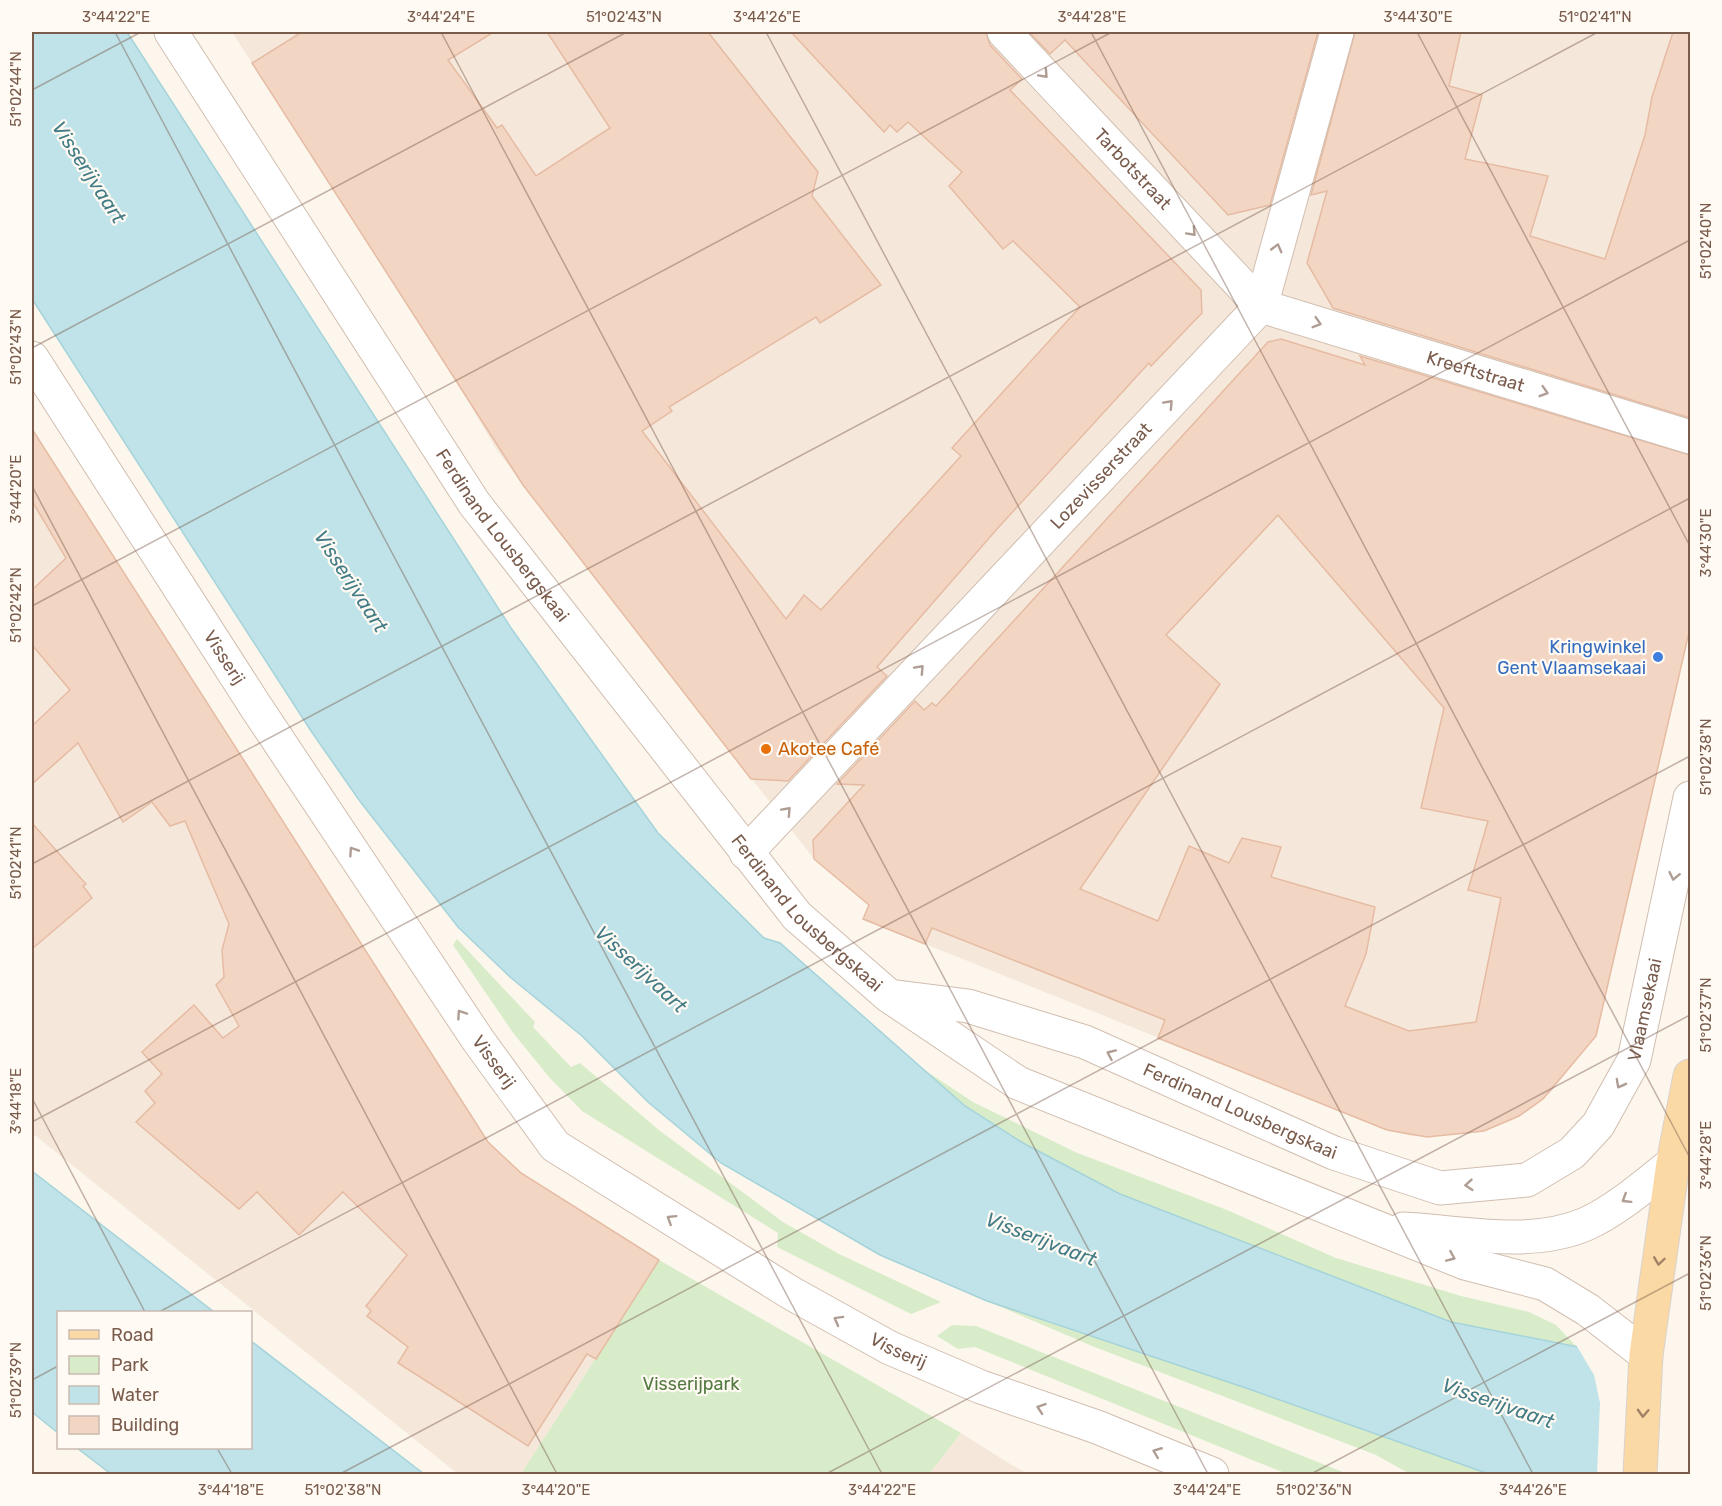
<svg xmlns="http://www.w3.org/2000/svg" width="1722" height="1506" viewBox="0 0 1722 1506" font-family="Rubik,sans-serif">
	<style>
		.residential { fill: #f5e8da }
		.green { fill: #d8ecc9 }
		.water { fill: #bfe3e8; stroke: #a5d3da; stroke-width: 1.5 }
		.pier { fill: #fdf6ec }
		.building { fill: #f3d5c3; stroke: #e6bba3; stroke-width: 1.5; fill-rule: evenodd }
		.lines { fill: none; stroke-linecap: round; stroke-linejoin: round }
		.street-casing { stroke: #d1beb0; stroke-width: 35 }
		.primary-casing { stroke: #dad1cd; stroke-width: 35 }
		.street { stroke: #fff; stroke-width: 33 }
		.primary { stroke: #fbd9a5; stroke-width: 33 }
		.oneway { stroke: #af9d94 }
		.oneway2 { stroke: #a18267 }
		.ticks { fill: none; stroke: #7a5c4d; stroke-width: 1.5; stroke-opacity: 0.45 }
		.shop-dot { fill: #3f7fe0; stroke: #fffaf3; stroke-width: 2 }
		.food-dot { fill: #e8710a; stroke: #fffaf3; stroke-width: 2 }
		.labels { text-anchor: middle; stroke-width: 4.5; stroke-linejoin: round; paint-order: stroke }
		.street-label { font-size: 18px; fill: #7a5c4d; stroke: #fffaf3 }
		.shop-label { font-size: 18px; fill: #366cbe; stroke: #fffaf3; text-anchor: end }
		.food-label { font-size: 18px; fill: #c56008; stroke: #fffaf3; text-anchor: start }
		.park-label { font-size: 18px; fill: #537a41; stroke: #fffaf3 }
		.water-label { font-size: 20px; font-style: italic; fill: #437c86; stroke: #fffaf3 }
		.neatline { fill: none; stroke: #7a5c4d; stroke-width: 2 }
		.ticks-label { font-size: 15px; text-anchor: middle; fill: #7a5c4d }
	</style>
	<rect width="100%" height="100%" fill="#fdf6ec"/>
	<g class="residential">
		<polygon points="232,32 1690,32 1690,628 1601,1015 1585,1050 1550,1093 1512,1120 1469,1134 1411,1136 1388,1130 863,919 869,904 814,859 496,449 452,374"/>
		<polygon points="32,429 488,1142 521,1173 659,1260 521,1474 458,1474 32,1133"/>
		<polygon points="961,1433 1010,1464 1028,1474 929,1474"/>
	</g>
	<g class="green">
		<polygon points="457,939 535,1022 533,1027 571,1067 580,1063 660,1131 783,1222 839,1254 941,1302 911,1314 777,1247 778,1233 582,1111 549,1077 514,1034 453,945"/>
		<polygon points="908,1059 973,1102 1075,1152 1227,1210 1336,1258 1461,1296 1529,1312 1556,1325 1576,1346 1451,1322 1120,1194 1023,1143 965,1106"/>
		<polygon points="659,1260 961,1433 929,1474 521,1474"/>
		<polygon points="987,1301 1246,1388 1489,1474 1410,1474 1376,1455 1092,1346"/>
		<polygon points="952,1325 976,1326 1348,1474 1287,1474 975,1347 958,1349 937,1336"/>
	</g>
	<g class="water">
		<polygon points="32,32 127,32 511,628 658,833 764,938 780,943 965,1106 1023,1143 1120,1194 1451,1322 1690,1369 1690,1474 1489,1474 1246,1388 987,1301 880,1255 721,1163 648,1102 582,1036 510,977 458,927 359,800 311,731 32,299"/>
		<polygon points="32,1171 214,1312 58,1312 58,1433 32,1412"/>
		<polygon points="251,1341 424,1474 111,1474 77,1448 250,1448"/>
	</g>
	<polygon class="pier" points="1575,1343 1690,1366 1690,1474 1597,1474 1600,1403 1594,1375"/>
	<g class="building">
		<polygon points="302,32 494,32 448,60 497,128 502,125 536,176 610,128 547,32 708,32 818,172 812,196 881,285 820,323 816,317 669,407 672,411 642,431 786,619 804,595 821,610 961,456 952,448 1080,307 1013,241 1003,249 949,186 962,172 908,122 897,132 890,125 884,132 791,32 986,32 990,45 1022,79 1010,90 1201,290 1202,313 1151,366 1149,363 997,529 877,667 887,676 788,781 751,779 523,485 252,63"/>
		<polygon points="1029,32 1318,32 1270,205 1228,215 1065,40 1050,54"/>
		<polygon points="1355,32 1461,32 1449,86 1482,95 1465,159 1548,176 1530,236 1605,259 1645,135 1652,97 1673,32 1690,32 1690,418 1333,308 1307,263 1327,191 1311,195"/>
		<path d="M1281,339L1365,365L1360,356L1690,455V628L1596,1036L1543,1099L1519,1116L1484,1131L1427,1137L1387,1130L1158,1038L1165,1020L932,928L925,944L863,919L869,905L814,859L813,840L864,785L837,784L915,701L924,710L932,703L936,706L1268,342ZM1278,515L1444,708L1421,808L1488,821L1468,890L1501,898L1476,1022L1409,1031L1345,1006L1366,954L1375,907L1271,877L1281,847L1242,838L1229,863L1189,846L1158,921L1080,889L1220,684L1166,635Z"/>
		<polygon points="32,429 488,1142 521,1173 659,1260 596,1359 587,1354 528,1446 398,1363 408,1347 367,1316 371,1311 366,1306 407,1255 343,1192 299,1235 257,1192 239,1209 136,1122 155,1103 145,1091 162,1074 142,1052 194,1005 223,1038 239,1026 216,985 224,977 222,950 229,924 185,821 170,826 152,802 123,822 78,743 32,784 32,726 70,690 32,645 32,590 66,558 32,501"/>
		<polygon points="32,823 86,884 83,886 92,898 32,949"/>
	</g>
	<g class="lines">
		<defs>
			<g id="street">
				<path id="s1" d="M171,32L474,503L797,916L889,996L1018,1083L1465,1263L1545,1284L1588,1310L1646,1355"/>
				<path id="s2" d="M1004,32L1261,306L1690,437"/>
				<path id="s3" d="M32,358L256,707L478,1040L555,1146L791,1293L890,1348L981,1387L1097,1427L1212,1474"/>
				<path id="s4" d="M746,853L1261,306L1337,32"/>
				<path id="s5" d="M897,997L968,1006L1085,1042L1334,1153L1440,1188L1527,1180L1572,1153L1598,1125L1634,1060L1690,798"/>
				<path d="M1403,1229C1462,1232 1530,1248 1586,1224C1617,1210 1646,1184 1673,1163"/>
			</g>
			<polyline id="primary" points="1640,1474 1646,1355 1673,1163 1690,1076"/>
		</defs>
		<use href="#street" class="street-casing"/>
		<use href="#primary" class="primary-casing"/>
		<use href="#street" class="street"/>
		<use href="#primary" class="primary"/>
	</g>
	<defs><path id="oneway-chevron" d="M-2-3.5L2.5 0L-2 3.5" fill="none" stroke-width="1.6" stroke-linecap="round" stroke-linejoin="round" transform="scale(1.5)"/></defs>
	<g class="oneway">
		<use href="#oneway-chevron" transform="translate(1044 74) rotate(47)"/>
		<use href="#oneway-chevron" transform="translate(1192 232) rotate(47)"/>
		<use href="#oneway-chevron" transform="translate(1277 248) rotate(-75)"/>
		<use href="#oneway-chevron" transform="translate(1317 323) rotate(17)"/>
		<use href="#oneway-chevron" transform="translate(1544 392) rotate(17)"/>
		<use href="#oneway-chevron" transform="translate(1169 404) rotate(-47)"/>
		<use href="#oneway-chevron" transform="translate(920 669) rotate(-47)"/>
		<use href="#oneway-chevron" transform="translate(787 811) rotate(-47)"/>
		<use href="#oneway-chevron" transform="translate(353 851) rotate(-124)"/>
		<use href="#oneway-chevron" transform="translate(1674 876) rotate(102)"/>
		<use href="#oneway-chevron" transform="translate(461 1014) rotate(-124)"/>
		<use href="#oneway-chevron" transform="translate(1111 1054) rotate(-156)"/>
		<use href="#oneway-chevron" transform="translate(1620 1084) rotate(118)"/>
		<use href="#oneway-chevron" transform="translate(1469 1185) rotate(175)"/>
		<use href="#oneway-chevron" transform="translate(1626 1199) rotate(148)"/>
		<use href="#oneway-chevron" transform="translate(671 1219) rotate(-148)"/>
		<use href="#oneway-chevron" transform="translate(1451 1257) rotate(23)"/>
		<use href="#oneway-chevron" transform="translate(838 1320) rotate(-151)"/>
		<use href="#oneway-chevron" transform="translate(1041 1408) rotate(-161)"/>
		<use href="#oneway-chevron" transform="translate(1157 1452) rotate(-158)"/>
	</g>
	<g class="oneway2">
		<use href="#oneway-chevron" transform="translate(1659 1261) rotate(98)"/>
		<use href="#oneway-chevron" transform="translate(1643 1413) rotate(93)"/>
	</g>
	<path class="ticks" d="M115,32L882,1474M441,32L1208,1474M766,32L1533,1474M1091,32L1690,1158M1417,32L1690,546M32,90L141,32M32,348L627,32M32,486L557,1474M32,606L1112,32M32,864L1598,32M32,1098L145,1312M32,1122L1690,240M159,1312L1690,498M32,1380L58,1366M217,1448L232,1474M340,1474L1690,756M826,1474L1690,1015M1311,1474L1690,1273"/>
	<circle class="shop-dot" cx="1658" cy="657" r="6"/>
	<circle class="food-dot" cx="766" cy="749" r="6"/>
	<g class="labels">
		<g class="street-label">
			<text dy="6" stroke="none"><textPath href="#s2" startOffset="188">Tarbotstraat</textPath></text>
			<text dy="6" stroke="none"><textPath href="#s2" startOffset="600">Kreeftstraat</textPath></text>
			<text dy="6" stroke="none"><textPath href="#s4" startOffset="518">Lozevisserstraat</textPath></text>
			<text dy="6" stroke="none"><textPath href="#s1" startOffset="603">Ferdinand Lousbergskaai</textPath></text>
			<text dy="6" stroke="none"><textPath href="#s3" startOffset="356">Visserij</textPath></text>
			<text dy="6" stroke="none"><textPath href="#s1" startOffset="1089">Ferdinand Lousbergskaai</textPath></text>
			<text dy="6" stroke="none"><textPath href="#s5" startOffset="882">Vlaamsekaai</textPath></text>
			<text dy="6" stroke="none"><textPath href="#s3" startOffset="842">Visserij</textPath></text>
			<text dy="6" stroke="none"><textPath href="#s5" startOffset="364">Ferdinand Lousbergskaai</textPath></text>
			<text dy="6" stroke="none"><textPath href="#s3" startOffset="1346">Visserij</textPath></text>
		</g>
		<g class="shop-label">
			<text x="1646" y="653">Kringwinkel<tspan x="1646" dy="21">Gent Vlaamsekaai</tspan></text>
		</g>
		<g class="food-label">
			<text x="778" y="755">Akotee Café</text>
		</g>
		<g class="park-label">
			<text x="691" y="1390">Visserijpark</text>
		</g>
		<g class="water-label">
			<text transform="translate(89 172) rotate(57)" y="7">Visserijvaart</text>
			<text transform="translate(351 581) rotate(57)" y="7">Visserijvaart</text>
			<text transform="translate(641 969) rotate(43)" y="7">Visserijvaart</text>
			<text transform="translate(1041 1239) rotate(21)" y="7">Visserijvaart</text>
			<text transform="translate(1498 1403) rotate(19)" y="7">Visserijvaart</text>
		</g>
	</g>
	<rect width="1722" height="1506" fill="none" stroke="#fffaf3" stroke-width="66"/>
	<rect x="57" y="1311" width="195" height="138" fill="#fffaf3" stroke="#cabbb1" stroke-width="1.5"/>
	<rect x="69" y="1330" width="30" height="9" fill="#fbd9a5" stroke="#cabbb1" stroke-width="1.5"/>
	<text x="111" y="1341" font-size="18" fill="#7a5c4d">Road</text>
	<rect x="69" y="1356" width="30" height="18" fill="#d8ecc9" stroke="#cabbb1" stroke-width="1.5"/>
	<text x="111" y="1371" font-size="18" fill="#7a5c4d">Park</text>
	<rect x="69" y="1386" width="30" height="18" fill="#bfe3e8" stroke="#cabbb1" stroke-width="1.5"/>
	<text x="111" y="1401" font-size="18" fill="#7a5c4d">Water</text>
	<rect x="69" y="1416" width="30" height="18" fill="#f3d5c3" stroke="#cabbb1" stroke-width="1.5"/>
	<text x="111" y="1431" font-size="18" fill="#7a5c4d">Building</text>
	<rect x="33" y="33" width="1656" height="1440" class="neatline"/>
	<g class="ticks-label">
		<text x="116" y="22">3°44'22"E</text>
		<text x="441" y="22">3°44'24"E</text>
		<text x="624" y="22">51°02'43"N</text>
		<text x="767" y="22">3°44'26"E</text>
		<text x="1092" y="22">3°44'28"E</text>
		<text x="1418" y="22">3°44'30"E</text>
		<text x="1595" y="22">51°02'41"N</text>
		<text transform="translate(16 89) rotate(-90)" y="5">51°02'44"N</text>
		<text transform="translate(1706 241) rotate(-90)" y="5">51°02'40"N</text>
		<text transform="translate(16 347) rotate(-90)" y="5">51°02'43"N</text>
		<text transform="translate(16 489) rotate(-90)" y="5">3°44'20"E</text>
		<text transform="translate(1706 543) rotate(-90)" y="5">3°44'30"E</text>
		<text transform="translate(16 605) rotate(-90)" y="5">51°02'42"N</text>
		<text transform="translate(1706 757) rotate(-90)" y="5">51°02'38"N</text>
		<text transform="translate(16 863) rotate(-90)" y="5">51°02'41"N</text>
		<text transform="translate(1706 1015) rotate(-90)" y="5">51°02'37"N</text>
		<text transform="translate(16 1101) rotate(-90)" y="5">3°44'18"E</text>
		<text transform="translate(1706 1155) rotate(-90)" y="5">3°44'28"E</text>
		<text transform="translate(1706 1273) rotate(-90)" y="5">51°02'36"N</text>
		<text transform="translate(16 1380) rotate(-90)" y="5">51°02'39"N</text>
		<text x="231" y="1495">3°44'18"E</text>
		<text x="343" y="1495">51°02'38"N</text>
		<text x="556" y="1495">3°44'20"E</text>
		<text x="882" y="1495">3°44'22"E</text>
		<text x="1207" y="1495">3°44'24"E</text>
		<text x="1314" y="1495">51°02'36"N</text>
		<text x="1533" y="1495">3°44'26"E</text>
	</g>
</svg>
